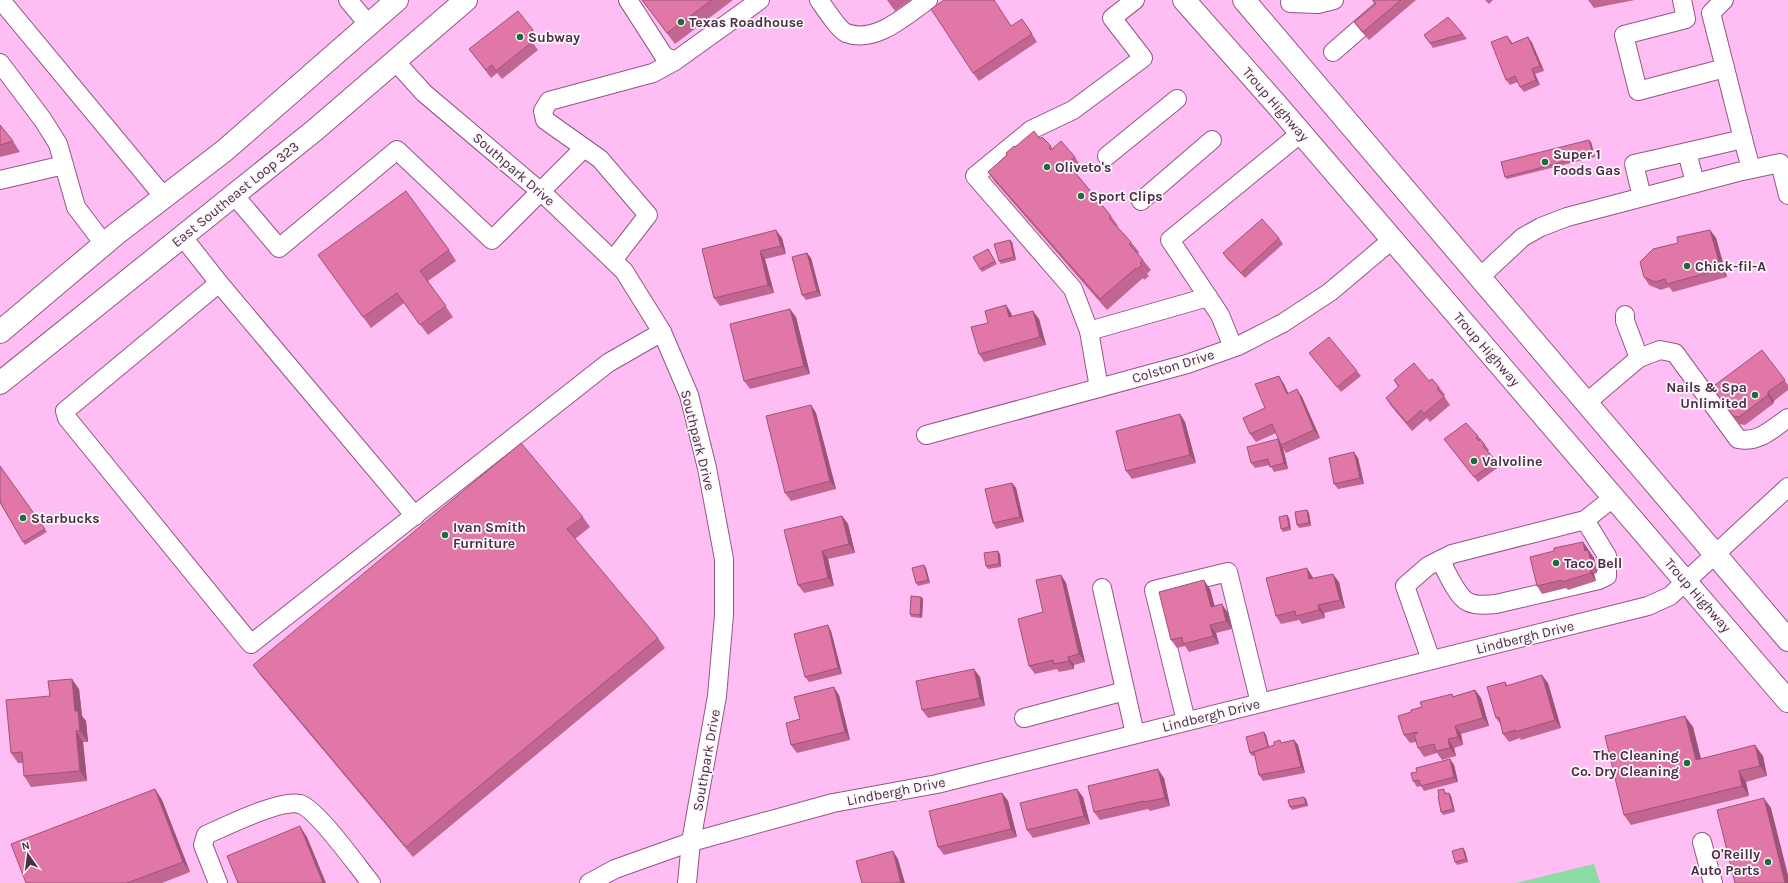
<svg xmlns="http://www.w3.org/2000/svg" width="1788" height="883" viewBox="0 0 1788 883" font-family="Karla,sans-serif">
	<style>
		.green { fill: #8cdba4 }
		.lines { fill: none; stroke-linecap: round; stroke-linejoin: round }
		.minor-casing { stroke: #905786; stroke-width: 20 }
		.highway-casing { stroke: #905786; stroke-width: 24 }
		.minor { stroke: #fff; stroke-width: 18 }
		.highway { stroke: #fff; stroke-width: 22 }
		.wall { fill: #c16690 }
		.shaded-wall { fill: #9d5375 }
		.building { fill: #e077a7; stroke: #9d5375 }
		.poi-dot { fill: #1c6d3d; stroke: #fcf5fa; stroke-width: 1.5 }
		.labels { text-anchor: middle; stroke-width: 3.5; stroke-linejoin: round; paint-order: stroke }
		.poi-label { font-size: 14px; font-weight: bold; fill: #492f44; stroke: #fcf5fa; text-anchor: start }
		.street-label { font-size: 14px; fill: #492f44; stroke: #fcf5fa }
	</style>
	<rect width="100%" height="100%" fill="#ffbef3"/>
	<polygon class="green" points="1594,864 1600,883 1516,883"/>
	<g class="lines">
		<defs>
			<g id="minor">
				<polyline points="348,0 368,24"/>
				<polyline points="628,0 664,56 675,61 760,0"/>
				<path d="M819,0C824,7 839,30 846,33C876,44 906,15 928,0"/>
				<polyline points="1682,0 1686,19 1624,35 1638,91 1725,68 1711,13 1724,0"/>
				<polyline points="1290,3 1318,4 1334,0"/>
				<polyline points="4,4 164,197"/>
				<polyline points="1333,52 1393,0"/>
				<polyline points="395,61 424,93 548,198 624,271 662,332 689,395 707,468 724,559 724,615 717,696 691,842 687,883"/>
				<polyline points="0,63 43,120 58,144 76,207 104,244"/>
				<polyline points="1743,139 1751,169"/>
				<polyline points="1687,152 1743,139 1725,68"/>
				<polyline points="1107,156 1177,99"/>
				<polyline points="0,180 64,165"/>
				<polyline points="234,195 279,248 397,150 492,240 584,148"/>
				<polyline points="1642,197 1634,164 1687,152 1695,183"/>
				<polyline points="1141,201 1212,140"/>
				<polyline points="182,236 219,283 65,411 67,418 251,644 608,363 662,332"/>
				<polyline points="613,260 648,215 600,159 545,120 543,111 549,101 653,73 675,61"/>
				<polyline points="1479,278 1523,237 1541,227 1567,217 1738,172 1780,163 1788,195"/>
				<polyline points="219,283 415,516"/>
				<polyline points="1089,331 1208,297"/>
				<polyline points="1233,347 1220,315 1170,240 1301,133"/>
				<path d="M1639,358L1660,350L1675,353L1738,439C1759,443 1772,429 1788,418"/>
				<polyline points="1099,388 1089,331 1073,289 975,176 1031,130 1073,110 1143,58 1112,18 1135,0"/>
				<polyline points="1586,403 1639,358 1625,321 1625,315"/>
				<polyline points="926,435 1187,364 1238,346 1283,323 1330,292 1393,239"/>
				<path d="M1440,560C1446,570 1457,597 1468,602C1476,606 1487,605 1496,604L1599,580L1607,576V556L1585,520"/>
				<polyline points="1102,588 1135,734"/>
				<polyline points="1431,660 1405,586 1428,566 1452,554 1585,520 1614,497"/>
				<polyline points="1024,718 1125,691"/>
				<polyline points="1186,721 1154,590 1228,572 1260,703"/>
				<polyline points="1702,842 1713,883"/>
				<path d="M218,883L203,845L206,835C226,826 280,799 300,804C317,809 358,867 371,883"/>
				<polyline points="589,883 615,869 691,842 833,803 937,784 1648,606 1670,596 1788,487"/>
			</g>
			<g id="highway">
				<polyline points="1184,0 1277,105 1788,701"/>
				<polyline points="1244,0 1788,640"/>
				<polyline points="0,332 116,234 224,151 397,0"/>
				<polyline points="0,383 315,130 466,0"/>
			</g>
		</defs>
		<use href="#minor" class="minor-casing"/>
		<use href="#highway" class="highway-casing"/>
		<use href="#minor" class="minor"/>
		<use href="#highway" class="highway"/>
	</g>
	<g class="wall">
		<polygon points="642,0 733,0 675,44"/>
		<polygon points="887,0 911,0 895,11"/>
		<polygon points="1372,0 1416,0 1369,40 1360,30 1354,22 1375,4"/>
		<polygon points="1485,0 1493,0 1489,4"/>
		<polygon points="1588,0 1635,0 1594,8"/>
		<polygon points="1028,27 1037,42 979,81 973,73"/>
		<polygon points="533,30 539,38 533,43 538,50 502,79 497,73 491,78 469,49"/>
		<polygon points="1463,34 1467,39 1433,48 1424,35"/>
		<polygon points="1528,37 1532,43 1544,71 1535,74 1540,85 1524,92 1520,87 1518,82 1510,85 1506,80 1511,41 1512,44"/>
		<polygon points="0,125 13,141 20,152 0,157"/>
		<polygon points="1040,139 1051,146 1052,148 1075,157 1082,168 1076,173 1111,216 1118,226 1117,227 1131,242 1139,252 1138,254 1143,260 1151,270 1147,274 1149,276 1144,280 1143,278 1107,310 995,182 988,172 1015,147"/>
		<polygon points="1591,142 1595,157 1507,179 1505,177"/>
		<polygon points="1710,230 1716,238 1727,277 1673,292 1669,287 1661,290 1649,285 1644,277 1678,243"/>
		<polygon points="782,238 786,254 765,259 774,293 720,306 714,298 702,249"/>
		<polygon points="1279,238 1283,244 1245,278 1227,259 1223,253"/>
		<polygon points="1010,240 1012,242 1016,260 1001,264 999,261"/>
		<polygon points="988,249 997,264 982,272 980,269"/>
		<polygon points="449,250 456,261 428,281 453,317 428,335 404,303 371,328 318,255"/>
		<polygon points="807,253 811,258 821,296 806,300 802,295"/>
		<polygon points="1006,305 1011,313 1012,317 1039,319 1046,345 984,362 979,354 988,323"/>
		<polygon points="796,317 810,374 750,389 744,381"/>
		<polygon points="1762,350 1788,385 1788,390 1774,401 1773,404 1745,425 1739,424 1714,390"/>
		<polygon points="1309,353 1357,371 1361,376 1341,392"/>
		<polygon points="1394,380 1429,381 1439,387 1445,395 1444,396 1450,405 1430,422 1427,418 1412,431 1391,406 1386,398 1398,387"/>
		<polygon points="1284,384 1288,393 1302,397 1320,438 1286,453 1283,448 1288,469 1274,472 1270,465 1255,468 1251,463 1278,439 1276,433 1256,442 1250,434 1265,408"/>
		<polygon points="811,405 816,413 836,489 791,501 785,493"/>
		<polygon points="1180,414 1185,422 1196,463 1132,479 1126,471"/>
		<polygon points="1478,436 1489,450 1488,451 1500,466 1478,482 1444,439"/>
		<polygon points="1358,458 1364,484 1338,489 1334,484"/>
		<polygon points="0,466 47,532 25,545 0,503"/>
		<polygon points="1012,483 1016,488 1024,522 996,529 993,523"/>
		<polygon points="1307,510 1309,513 1311,526 1299,528 1297,525"/>
		<polygon points="1287,515 1289,518 1291,530 1283,532 1281,529"/>
		<polygon points="842,516 848,524 855,553 828,559 834,586 804,593 798,585"/>
		<polygon points="583,517 590,527 575,539 658,638 665,648 413,857 261,676 253,665"/>
		<polygon points="1583,542 1594,558 1597,573 1594,574 1596,581 1568,590 1566,588 1542,594 1537,586"/>
		<polygon points="1000,554 1001,567 988,569 986,566"/>
		<polygon points="924,565 926,568 930,583 918,586 916,583"/>
		<polygon points="1061,575 1066,583 1085,662 1074,665 1074,669 1059,672 1057,669 1035,674 1029,666 1043,612"/>
		<polygon points="1312,576 1313,578 1339,582 1345,608 1324,613 1325,618 1302,624 1299,620 1281,624 1276,616"/>
		<polygon points="1210,589 1215,607 1228,613 1232,629 1216,633 1219,644 1189,652 1185,646 1177,648 1171,640"/>
		<polygon points="921,597 923,599 922,618 911,617 910,614"/>
		<polygon points="831,631 842,674 809,682 805,677"/>
		<polygon points="980,677 985,706 928,718 922,710"/>
		<polygon points="1505,682 1508,686 1548,683 1561,728 1521,740 1520,738 1509,742 1503,734 1501,725 1496,718"/>
		<polygon points="79,689 82,716 86,721 88,742 83,742 87,781 31,787 24,776 23,763 18,763 11,753 50,696"/>
		<polygon points="1475,690 1481,698 1489,726 1461,734 1463,745 1454,748 1456,756 1442,760 1437,753 1424,757 1418,748 1416,742 1410,743 1404,735 1411,712 1454,696"/>
		<polygon points="839,695 850,740 797,753 791,745 800,719"/>
		<polygon points="1693,727 1701,759 1763,756 1767,776 1746,782 1749,796 1631,825 1624,815"/>
		<polygon points="1264,732 1266,735 1269,747 1282,743 1294,740 1298,745 1305,773 1263,781 1259,775 1255,755 1252,756 1250,753"/>
		<polygon points="1450,759 1454,765 1458,782 1424,791 1421,786 1417,787 1413,781 1417,772"/>
		<polygon points="1164,778 1170,806 1150,811 1148,809 1100,820 1094,812"/>
		<polygon points="155,789 162,800 190,872 162,883 26,883"/>
		<polygon points="1446,792 1447,794 1451,796 1455,812 1443,815 1441,812 1439,795"/>
		<polygon points="1002,793 1008,801 1017,837 944,855 938,847"/>
		<polygon points="1083,797 1090,824 1033,838 1027,830"/>
		<polygon points="1306,799 1308,806 1292,810 1290,807"/>
		<polygon points="1465,851 1468,862 1457,865 1455,862"/>
	</g>
	<g class="shaded-wall">
		<polygon points="1507,36 1511,41 1514,50"/>
		<polygon points="1528,37 1532,43 1544,71 1540,66"/>
		<polygon points="1532,69 1535,74 1540,85 1536,80"/>
		<polygon points="1589,140 1591,142 1595,157 1593,154"/>
		<polygon points="776,230 782,238 786,254 781,246"/>
		<polygon points="1710,230 1716,238 1727,277 1721,269"/>
		<polygon points="1010,240 1012,242 1016,260 1014,257"/>
		<polygon points="760,251 765,259 774,293 768,285"/>
		<polygon points="807,253 811,258 821,296 817,291"/>
		<polygon points="1006,305 1011,313 1015,326 1009,317"/>
		<polygon points="790,309 796,317 810,374 804,366"/>
		<polygon points="1033,311 1039,319 1046,345 1040,337"/>
		<polygon points="1279,376 1284,384 1292,402 1287,394"/>
		<polygon points="1297,389 1302,397 1320,438 1314,430"/>
		<polygon points="1768,392 1774,401 1773,404 1768,395"/>
		<polygon points="811,405 816,413 836,489 830,481"/>
		<polygon points="1180,414 1185,422 1196,463 1190,455"/>
		<polygon points="1278,439 1281,445 1283,448 1288,469 1284,463"/>
		<polygon points="1354,452 1358,458 1364,484 1360,478"/>
		<polygon points="1012,483 1016,488 1024,522 1020,517"/>
		<polygon points="1307,510 1309,513 1311,526 1309,523"/>
		<polygon points="1287,515 1289,518 1291,530 1289,527"/>
		<polygon points="842,516 848,524 855,553 849,544"/>
		<polygon points="1583,542 1594,558 1597,573 1592,565 1585,551"/>
		<polygon points="822,551 828,559 834,586 828,578"/>
		<polygon points="998,551 1000,554 1001,567 999,564"/>
		<polygon points="924,565 926,568 930,583 928,580"/>
		<polygon points="1589,566 1594,574 1596,581 1591,573"/>
		<polygon points="1307,568 1312,576 1315,587 1309,579"/>
		<polygon points="1333,574 1339,582 1345,608 1340,600"/>
		<polygon points="1061,575 1066,583 1085,662 1079,654"/>
		<polygon points="1204,580 1210,589 1217,616 1211,607"/>
		<polygon points="921,597 923,599 922,618 920,615"/>
		<polygon points="1222,604 1228,613 1232,629 1226,621"/>
		<polygon points="1318,605 1324,613 1325,618 1319,610"/>
		<polygon points="828,625 831,631 842,674 838,668"/>
		<polygon points="1210,625 1216,633 1219,644 1213,636"/>
		<polygon points="1068,657 1074,665 1074,669 1069,661"/>
		<polygon points="974,669 980,677 985,706 980,698"/>
		<polygon points="1542,675 1548,683 1561,728 1555,720"/>
		<polygon points="72,679 79,689 82,716 86,721 88,742 80,731 75,711"/>
		<polygon points="834,687 839,695 850,740 845,732"/>
		<polygon points="1475,690 1481,698 1489,726 1483,718"/>
		<polygon points="1685,716 1693,727 1704,771 1696,760"/>
		<polygon points="1455,726 1461,734 1463,745 1458,737"/>
		<polygon points="76,731 83,742 87,781 80,771"/>
		<polygon points="1264,732 1266,735 1270,751 1268,748"/>
		<polygon points="1448,739 1454,748 1456,756 1450,748"/>
		<polygon points="1294,740 1298,745 1305,773 1301,767"/>
		<polygon points="1755,745 1763,756 1767,776 1760,766"/>
		<polygon points="1450,759 1454,765 1458,782 1454,777"/>
		<polygon points="1158,769 1164,778 1170,806 1165,798"/>
		<polygon points="1739,771 1746,782 1749,796 1742,786"/>
		<polygon points="155,789 162,800 190,872 183,862"/>
		<polygon points="1077,789 1083,797 1090,824 1084,816"/>
		<polygon points="1002,793 1008,801 1017,837 1011,829"/>
		<polygon points="1449,793 1451,796 1455,812 1453,809"/>
		<polygon points="1304,797 1306,799 1308,806 1306,804"/>
		<polygon points="1764,798 1771,808 1788,875 1788,883 1785,883"/>
		<polygon points="300,826 307,837 326,883 323,883"/>
		<polygon points="1463,848 1465,851 1468,862 1466,859"/>
		<polygon points="893,851 898,859 905,883 901,883"/>
	</g>
	<g class="building">
		<polygon points="642,0 712,0 667,33"/>
		<polygon points="944,0 994,0 1011,26 1022,19 1032,34 973,73 931,9"/>
		<polygon points="1373,0 1401,0 1363,32 1354,22 1376,4"/>
		<polygon points="518,11 533,30 527,35 532,42 496,71 492,65 486,70 469,49"/>
		<polygon points="1448,17 1463,34 1430,43 1424,35"/>
		<polygon points="1507,36 1511,44 1528,37 1540,66 1532,69 1536,80 1520,87 1515,76 1506,80 1491,42"/>
		<polygon points="0,125 13,141 0,145"/>
		<polygon points="1034,131 1040,139 1042,137 1051,146 1049,148 1051,150 1061,141 1075,157 1067,163 1111,216 1109,218 1131,242 1129,244 1143,260 1140,263 1142,265 1137,269 1136,268 1100,299 988,172 1007,155 1006,153 1014,146 1015,147"/>
		<polygon points="1589,140 1593,154 1505,177 1501,162"/>
		<polygon points="406,191 449,250 420,271 446,306 420,325 397,293 363,317 318,255"/>
		<polygon points="1262,219 1279,238 1241,273 1223,253"/>
		<polygon points="776,230 781,246 760,251 768,285 714,298 702,249"/>
		<polygon points="1710,230 1721,269 1667,284 1665,279 1655,282 1644,277 1640,262 1653,249 1678,243 1677,237"/>
		<polygon points="1010,240 1014,257 999,261 994,244"/>
		<polygon points="988,249 995,261 980,269 973,257"/>
		<polygon points="807,253 817,291 802,295 792,257"/>
		<polygon points="1006,305 1009,317 1033,311 1040,337 979,354 971,327 988,323 985,311"/>
		<polygon points="790,309 804,366 744,381 730,324"/>
		<polygon points="1329,337 1357,371 1337,387 1309,353"/>
		<polygon points="1762,350 1785,380 1768,392 1768,395 1739,417 1733,416 1714,390 1715,385"/>
		<polygon points="1414,363 1429,381 1432,379 1439,387 1437,389 1444,397 1424,414 1421,410 1407,423 1386,398 1399,386 1394,380"/>
		<polygon points="1279,376 1287,394 1297,389 1314,430 1281,445 1272,424 1250,434 1243,418 1265,408 1255,384"/>
		<polygon points="811,405 830,481 785,493 766,416"/>
		<polygon points="1180,414 1190,455 1126,471 1116,431"/>
		<polygon points="1466,423 1478,436 1476,438 1479,441 1480,439 1485,445 1483,446 1496,461 1474,477 1444,439"/>
		<polygon points="1278,439 1284,463 1270,467 1268,459 1251,463 1247,447"/>
		<polygon points="521,443 583,517 567,529 658,638 406,847 253,665"/>
		<polygon points="1354,452 1360,478 1334,484 1329,458"/>
		<polygon points="0,466 45,529 23,542 0,502"/>
		<polygon points="1012,483 1020,517 993,523 985,489"/>
		<polygon points="1307,510 1309,523 1297,525 1295,512"/>
		<polygon points="1287,515 1289,527 1281,529 1279,517"/>
		<polygon points="842,516 849,544 822,551 828,578 798,585 784,530"/>
		<polygon points="1583,542 1585,551 1588,550 1592,565 1589,566 1591,573 1562,582 1562,580 1537,586 1530,557 1554,551 1554,548"/>
		<polygon points="998,551 999,564 986,566 984,553"/>
		<polygon points="924,565 928,580 916,583 912,568"/>
		<polygon points="1307,568 1309,579 1333,574 1340,600 1318,605 1319,610 1296,616 1295,611 1276,616 1266,578"/>
		<polygon points="1061,575 1079,654 1068,657 1069,661 1054,664 1053,660 1029,666 1018,619 1043,612 1036,580"/>
		<polygon points="1204,580 1211,607 1222,604 1226,621 1210,625 1213,636 1183,644 1182,637 1171,640 1159,592"/>
		<polygon points="911,596 921,597 920,615 910,614"/>
		<polygon points="828,625 838,668 805,677 794,634"/>
		<polygon points="974,669 980,698 922,710 916,681"/>
		<polygon points="1542,675 1555,720 1515,732 1515,730 1503,734 1499,717 1496,718 1487,687 1505,682 1506,686"/>
		<polygon points="72,679 75,711 78,711 80,731 76,731 80,771 24,776 22,752 11,753 6,700 50,696 48,681"/>
		<polygon points="834,687 845,732 791,745 786,723 800,719 794,697"/>
		<polygon points="1475,690 1483,718 1455,726 1458,737 1448,739 1450,748 1436,751 1434,744 1418,748 1414,734 1418,733 1417,732 1404,735 1398,716 1411,712 1411,710 1422,707 1420,702 1452,694 1453,697"/>
		<polygon points="1685,716 1696,760 1755,745 1760,766 1739,771 1742,786 1624,815 1605,736"/>
		<polygon points="1264,732 1268,747 1250,753 1246,737"/>
		<polygon points="1280,740 1281,743 1294,740 1301,767 1259,775 1254,752 1274,745 1274,742"/>
		<polygon points="1450,759 1454,777 1421,786 1419,780 1413,781 1411,773 1417,772 1416,768"/>
		<polygon points="1158,769 1165,798 1144,802 1144,801 1094,812 1088,786"/>
		<polygon points="155,789 183,862 127,883 26,883 11,844"/>
		<polygon points="1077,789 1084,816 1027,830 1020,803"/>
		<polygon points="1444,789 1445,794 1449,793 1453,809 1441,812 1438,796 1439,795 1438,790"/>
		<polygon points="1002,793 1011,829 938,847 929,811"/>
		<polygon points="1304,797 1306,804 1290,807 1288,800"/>
		<polygon points="1764,798 1785,883 1735,883 1717,810"/>
		<polygon points="300,826 323,883 238,883 227,856"/>
		<polygon points="1463,848 1466,859 1455,862 1452,851"/>
		<polygon points="893,851 901,883 862,883 856,861"/>
	</g>
	<g class="poi-dot">
		<circle cx="681" cy="22" r="4"/>
		<circle cx="520" cy="37" r="4"/>
		<circle cx="1545" cy="162" r="4"/>
		<circle cx="1047" cy="167" r="4"/>
		<circle cx="1081" cy="196" r="4"/>
		<circle cx="1687" cy="266" r="4"/>
		<circle cx="1755" cy="395" r="4"/>
		<circle cx="1474" cy="461" r="4"/>
		<circle cx="23" cy="518" r="4"/>
		<circle cx="445" cy="535" r="4"/>
		<circle cx="1556" cy="563" r="4"/>
		<circle cx="1687" cy="763" r="4"/>
		<circle cx="1768" cy="862" r="4"/>
	</g>
	<g class="labels">
		<g class="poi-label">
			<text x="689" y="27">Texas Roadhouse</text>
			<text x="528" y="42">Subway</text>
			<text x="1553" y="159">Super 1<tspan x="1553" dy="16">Foods Gas</tspan></text>
			<text x="1055" y="172">Oliveto's</text>
			<text x="1089" y="201">Sport Clips</text>
			<text x="1695" y="271">Chick-fil-A</text>
			<text x="1747" y="392" text-anchor="end">Nails &amp; Spa<tspan x="1747" dy="16">Unlimited</tspan></text>
			<text x="1482" y="466">Valvoline</text>
			<text x="31" y="523">Starbucks</text>
			<text x="453" y="532">Ivan Smith<tspan x="453" dy="16">Furniture</tspan></text>
			<text x="1564" y="568">Taco Bell</text>
			<text x="1679" y="760" text-anchor="end">The Cleaning<tspan x="1679" dy="16">Co. Dry Cleaning</tspan></text>
			<text x="1760" y="859" text-anchor="end">O'Reilly<tspan x="1760" dy="16">Auto Parts</tspan></text>
		</g>
		<g class="street-label">
			<text transform="translate(1276 104) rotate(49)" y="5">Troup Highway</text>
			<text transform="translate(514 169) rotate(41)" y="5">Southpark Drive</text>
			<text transform="translate(235 194) rotate(-39)" y="5">East Southeast Loop 323</text>
			<text transform="translate(1487 349) rotate(49)" y="5">Troup Highway</text>
			<text transform="translate(1173 366) rotate(-17)" y="5">Colston Drive</text>
			<text transform="translate(698 440) rotate(76)" y="5">Southpark Drive</text>
			<text transform="translate(1698 595) rotate(49)" y="5">Troup Highway</text>
			<text transform="translate(1525 637) rotate(-14)" y="5">Lindbergh Drive</text>
			<text transform="translate(1211 715) rotate(-14)" y="5">Lindbergh Drive</text>
			<text transform="translate(706 760) rotate(-80)" y="5">Southpark Drive</text>
			<text transform="translate(896 791) rotate(-11)" y="5">Lindbergh Drive</text>
		</g>
	</g>
	<g transform="translate(28 855) rotate(346)" stroke="#fcf5fa" stroke-width="3" paint-order="stroke">
	<path d="M0-3L7 15L0 10L-7 15Z" fill="#492f44"/>
	<text y="-6" font-size="11" font-weight="bold" text-anchor="middle" fill="#492f44">N</text>
	</g>
</svg>
